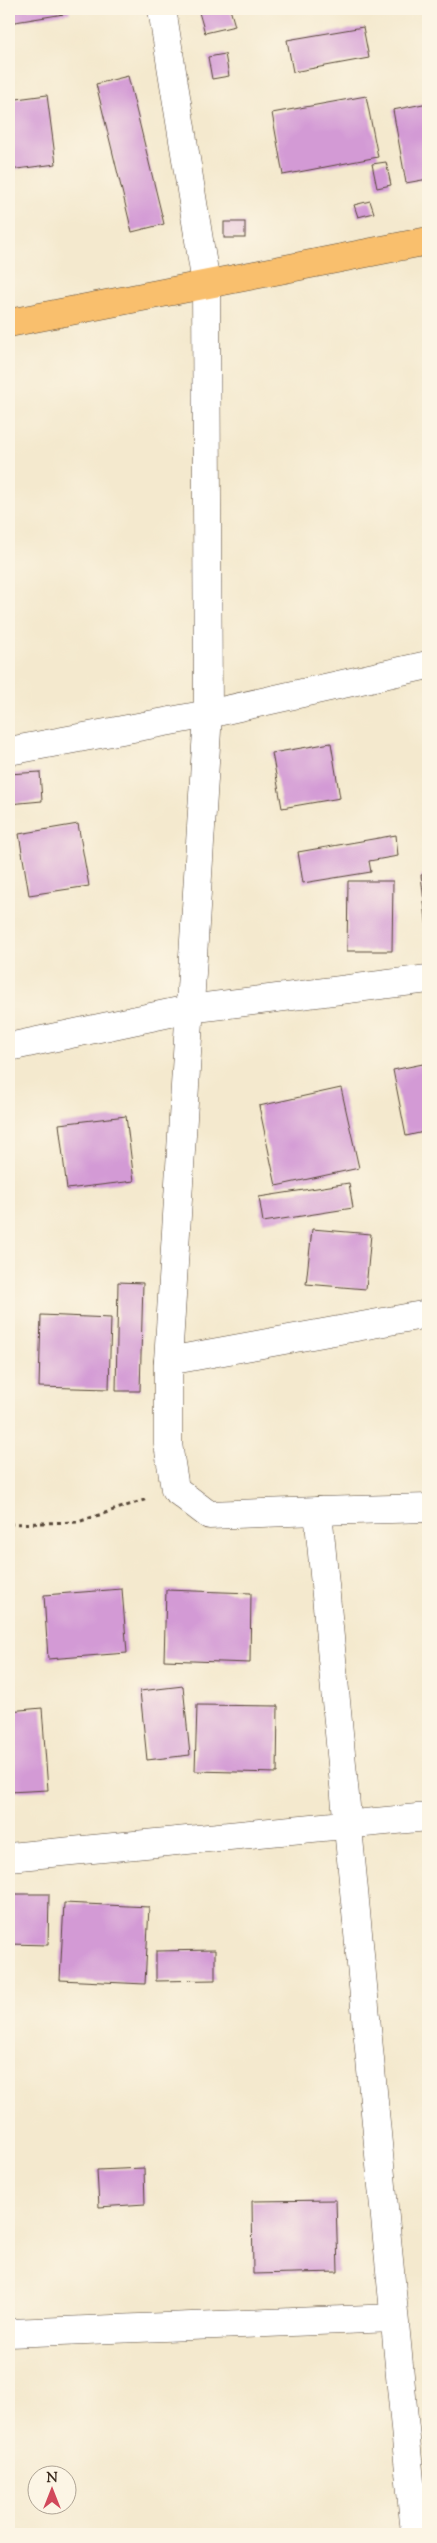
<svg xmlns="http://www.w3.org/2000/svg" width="437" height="2543" viewBox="0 0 437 2543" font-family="'Sorts Mill Goudy',serif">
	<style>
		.building { fill: #d39ad5 }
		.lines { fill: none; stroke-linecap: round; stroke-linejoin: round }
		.street-casing { stroke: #574738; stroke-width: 29 }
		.highway-casing { stroke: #574738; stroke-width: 29 }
		.path { stroke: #574738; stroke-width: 3; stroke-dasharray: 4 4; stroke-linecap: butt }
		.street { stroke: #fff; stroke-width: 28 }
		.highway { stroke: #f9bf6d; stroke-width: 28 }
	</style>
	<rect width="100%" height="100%" fill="#fcf5e5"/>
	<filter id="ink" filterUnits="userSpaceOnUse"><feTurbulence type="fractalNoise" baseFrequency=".02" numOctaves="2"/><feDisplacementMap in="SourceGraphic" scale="10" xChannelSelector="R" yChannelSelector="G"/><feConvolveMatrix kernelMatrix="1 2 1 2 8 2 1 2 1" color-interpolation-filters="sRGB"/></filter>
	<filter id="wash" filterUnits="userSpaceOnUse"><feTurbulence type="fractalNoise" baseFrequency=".0096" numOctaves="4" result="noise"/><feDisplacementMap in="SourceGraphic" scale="20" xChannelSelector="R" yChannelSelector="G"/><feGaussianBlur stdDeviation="1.12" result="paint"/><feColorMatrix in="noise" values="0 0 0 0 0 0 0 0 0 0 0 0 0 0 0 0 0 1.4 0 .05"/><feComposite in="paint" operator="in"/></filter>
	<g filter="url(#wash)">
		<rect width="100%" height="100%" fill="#f4e9ce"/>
		<g id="blocks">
			<g class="building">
				<polygon points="9,9 69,9 70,13 9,23"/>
				<polygon points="198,9 230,9 235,26 205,33"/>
				<polygon points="363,27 369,58 293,72 287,40"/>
				<polygon points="225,54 229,76 212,79 208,57"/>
				<polygon points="128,76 164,224 132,232 96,84"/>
				<polygon points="47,95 56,164 9,170 9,100"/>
				<polygon points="366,96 378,157 283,175 272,113"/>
				<polygon points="428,103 428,179 406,183 393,110"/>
				<polygon points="386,162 391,185 377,188 372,164"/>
				<polygon points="370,201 374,213 358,217 354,205"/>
				<rect x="224" y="222" width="21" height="16"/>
				<polygon points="331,743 340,798 282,808 272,753"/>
				<polygon points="40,772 42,801 9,804 9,774"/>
				<polygon points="78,824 89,886 29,895 19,834"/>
				<polygon points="396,835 398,856 369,861 371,872 303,883 298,852"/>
				<polygon points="428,874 428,929 427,929 421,875"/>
				<polygon points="348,881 393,881 392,951 347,951"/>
				<polygon points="428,1063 428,1131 406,1136 393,1070"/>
				<polygon points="341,1088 359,1168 276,1186 259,1106"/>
				<polygon points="126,1116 134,1181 67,1189 59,1124"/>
				<polygon points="349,1183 353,1208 263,1222 259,1197"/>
				<polygon points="312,1229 371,1234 366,1289 306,1284"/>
				<polygon points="118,1282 143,1283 140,1391 116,1391"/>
				<polygon points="41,1315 111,1318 109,1389 39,1387"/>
				<polygon points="122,1589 127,1653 48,1659 44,1595"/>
				<polygon points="166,1590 251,1593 250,1663 164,1660"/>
				<polygon points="183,1686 190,1755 147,1760 140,1691"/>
				<polygon points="197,1705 278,1706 277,1773 195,1771"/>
				<polygon points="42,1708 48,1790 9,1792 9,1711"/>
				<polygon points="9,1894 49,1894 48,1945 9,1944"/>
				<polygon points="64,1903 149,1907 145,1984 60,1980"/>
				<polygon points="215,1950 215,1980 156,1981 156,1951"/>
				<polygon points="144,2168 145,2204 99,2207 97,2170"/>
				<polygon points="336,2200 338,2272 253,2274 252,2201"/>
			</g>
		</g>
	</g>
	<g filter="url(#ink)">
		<use href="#blocks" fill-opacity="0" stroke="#574738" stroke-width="1"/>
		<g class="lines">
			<defs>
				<g id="street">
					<polyline points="162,9 206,284 208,714 168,1361 168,1444 175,1489 209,1515 318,1511 415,2534"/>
					<polyline points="9,751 208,714 428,665"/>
					<polyline points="9,1047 189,1009 428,979"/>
					<polyline points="168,1361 428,1314"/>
					<polyline points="318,1511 428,1508"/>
					<polyline points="9,1857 428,1817"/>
					<polyline points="9,2333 394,2318"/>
				</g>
				<polyline id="highway" points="9,323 428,241"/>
			</defs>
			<use href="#street" class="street-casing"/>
			<use href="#highway" class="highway-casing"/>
			<polyline class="path" points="9,1524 78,1522 147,1499"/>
			<use href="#street" class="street"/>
			<use href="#highway" class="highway"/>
		</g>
	</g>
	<rect width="437" height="2543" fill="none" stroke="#fcf5e5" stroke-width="30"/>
	<g transform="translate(52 2490)"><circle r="24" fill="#fcf5e5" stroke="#afa495"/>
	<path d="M0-4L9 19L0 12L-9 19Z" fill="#d1495b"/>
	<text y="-8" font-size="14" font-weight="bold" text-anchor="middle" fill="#3b2a1e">N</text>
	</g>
</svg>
